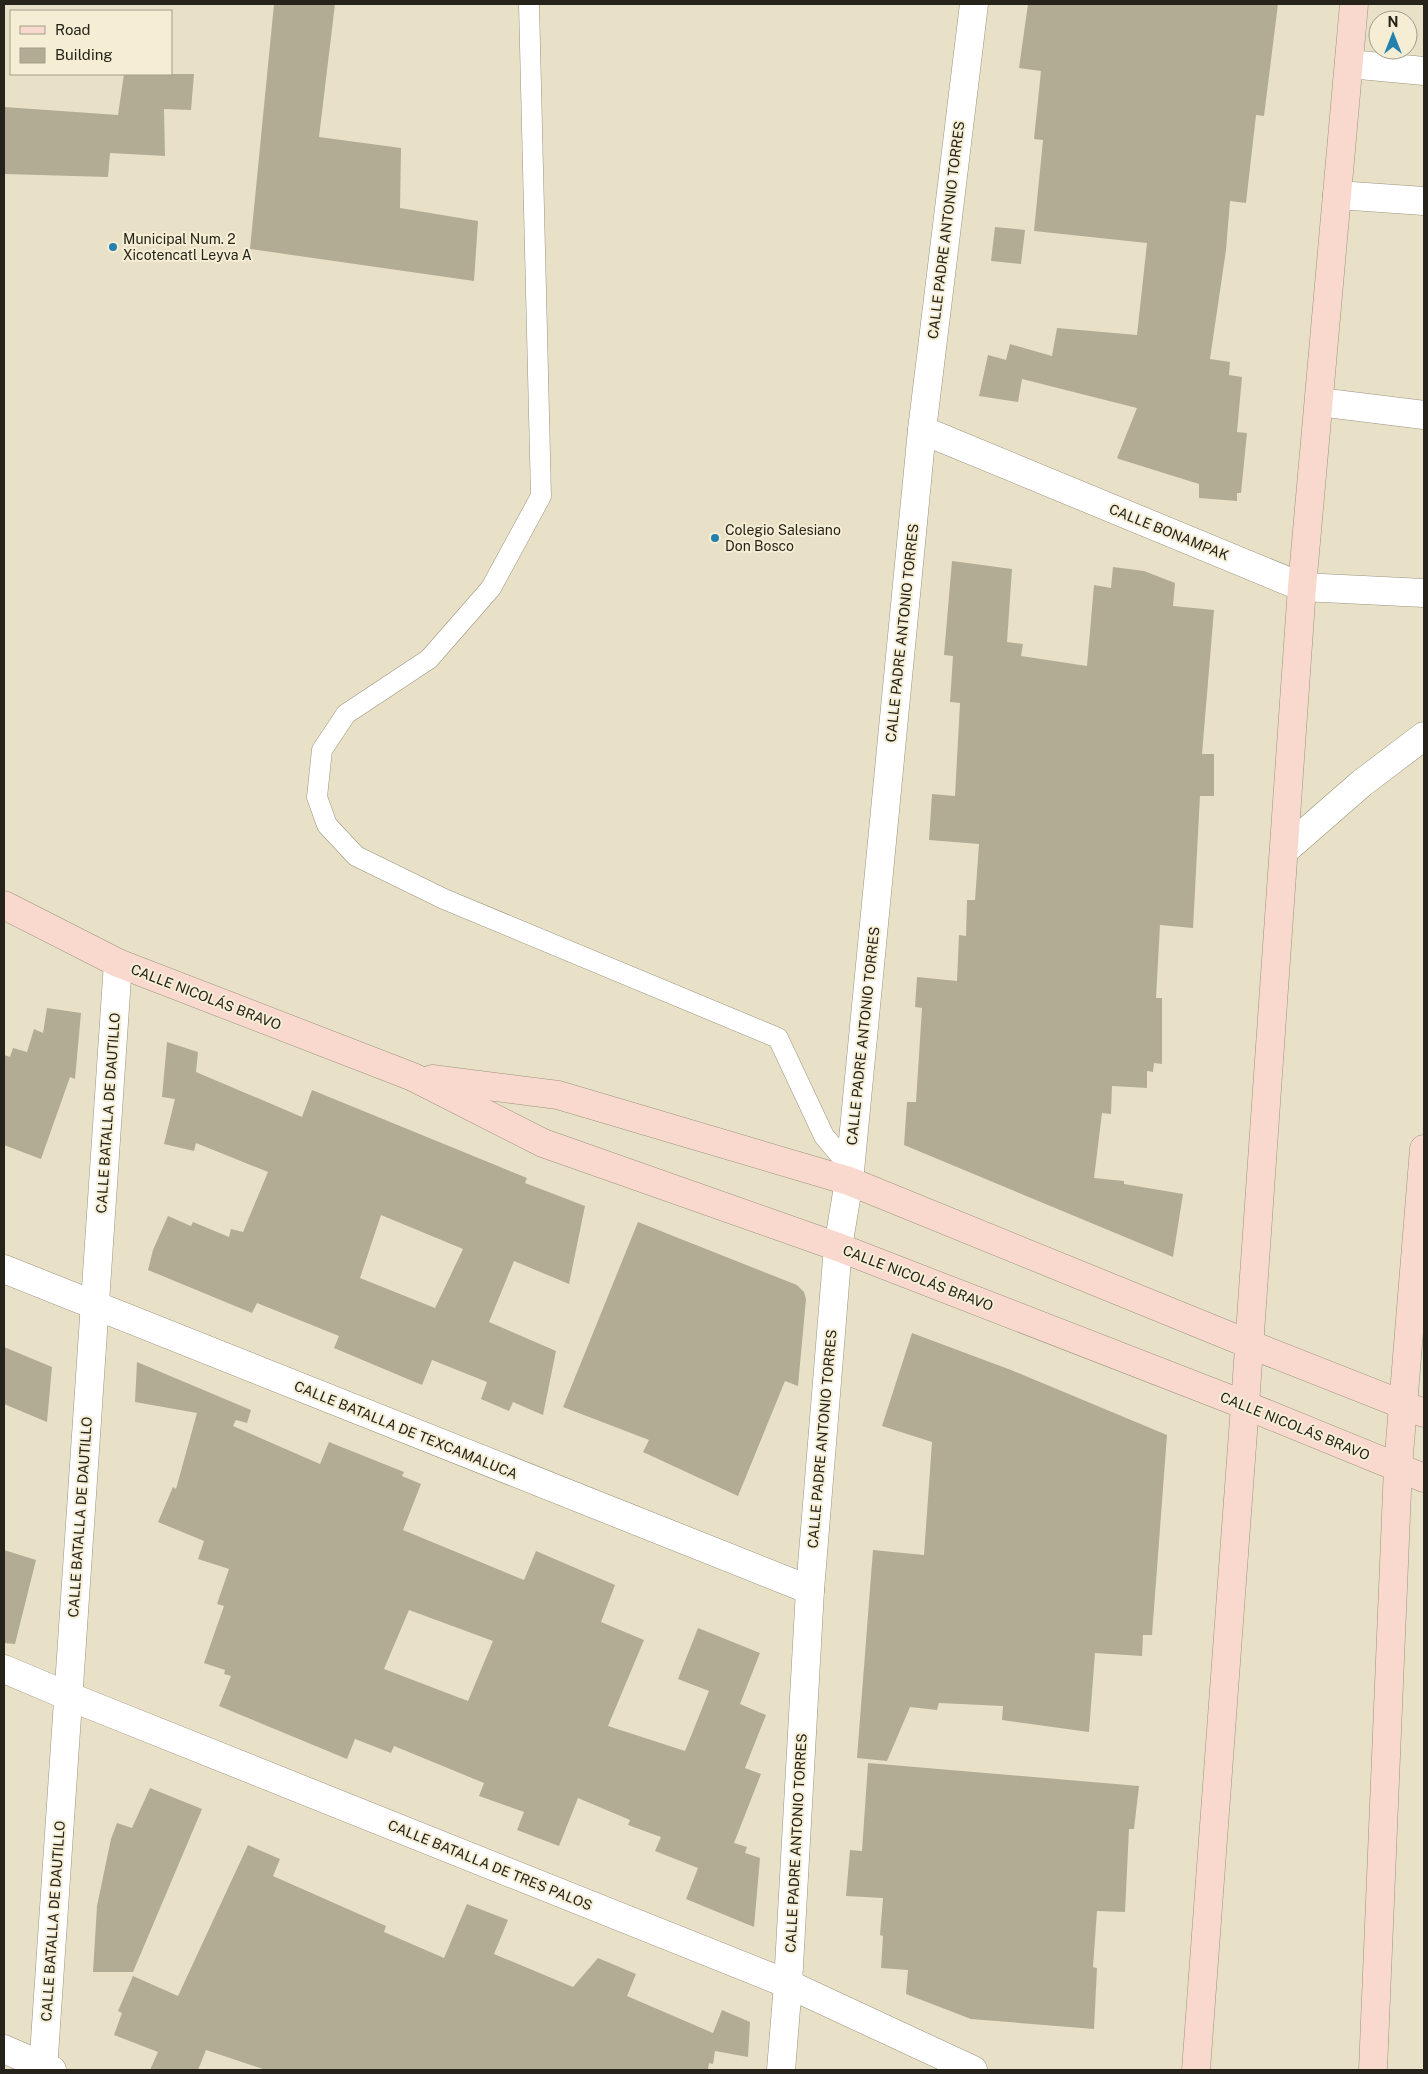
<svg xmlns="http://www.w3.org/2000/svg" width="1428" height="2074" viewBox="0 0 1428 2074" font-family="'Public Sans',sans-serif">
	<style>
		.building { fill: #b3ac94; fill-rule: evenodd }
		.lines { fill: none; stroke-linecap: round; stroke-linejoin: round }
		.service-casing { stroke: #9a947d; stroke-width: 21 }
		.minor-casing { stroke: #9a947d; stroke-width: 29 }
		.secondary-casing { stroke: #9a947d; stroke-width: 29 }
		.service { stroke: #fff; stroke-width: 20 }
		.minor { stroke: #fff; stroke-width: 28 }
		.secondary { stroke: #f9d9cd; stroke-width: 28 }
		.poi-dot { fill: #2481ae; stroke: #f5eed5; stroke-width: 2 }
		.labels { text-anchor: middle; stroke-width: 4; stroke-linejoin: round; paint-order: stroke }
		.street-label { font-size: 14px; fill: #25231a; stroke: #f5eed5 }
		.poi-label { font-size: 14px; fill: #25231a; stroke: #f5eed5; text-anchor: start }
	</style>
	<rect width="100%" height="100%" fill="#e8e1c8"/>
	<g class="building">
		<polygon points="274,4 335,4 319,137 401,148 400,208 478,221 474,281 250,249"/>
		<polygon points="1028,4 1278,4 1264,116 1256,115 1246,203 1230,201 1226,250 1210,359 1230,362 1229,375 1242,377 1237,432 1247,433 1241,493 1237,493 1237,501 1199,498 1199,484 1119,459 1117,458 1137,408 1022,379 1018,402 979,396 988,355 1006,360 1010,344 1052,356 1057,328 1137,335 1147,243 1034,231 1043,140 1034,139 1041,71 1019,68"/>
		<polygon points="124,74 194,74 191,110 164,109 165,156 110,153 108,177 4,174 4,107 118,115"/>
		<polygon points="995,227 1025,230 1021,264 991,261"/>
		<polygon points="952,561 1012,569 1007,642 1023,644 1021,656 1087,666 1094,585 1111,588 1113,567 1144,571 1175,583 1173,606 1214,610 1202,754 1214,754 1214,796 1200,796 1193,928 1160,925 1156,998 1162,998 1162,1064 1154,1063 1153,1072 1147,1071 1147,1088 1112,1086 1111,1114 1102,1113 1094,1178 1124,1181 1124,1184 1183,1194 1173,1257 904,1145 907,1102 916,1102 922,1008 915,1007 917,977 957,981 959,935 966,936 967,900 975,900 979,844 929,840 932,794 955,796 960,703 950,702 953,656 944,655"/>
		<polygon points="47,1008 81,1013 75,1079 70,1077 41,1159 4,1145 4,1055 10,1057 13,1048 27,1052 34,1029 43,1033"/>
		<path d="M167,1042L198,1052L196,1072L302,1117L312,1090L527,1178L525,1183L585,1206L569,1284L514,1261L489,1322L556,1351L543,1415L513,1402L509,1411L481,1399L487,1382L432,1360L422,1385L334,1348L339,1336L257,1303L252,1313L148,1270L153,1250L168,1216L191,1226L193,1222L229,1237L231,1229L243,1232L268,1172L196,1143L194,1151L164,1144L175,1099L162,1097ZM381,1215L463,1249L435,1308L360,1278Z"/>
		<polygon points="638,1222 797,1285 804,1292 806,1299 798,1386 785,1381 738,1496 643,1452 649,1440 563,1407"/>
		<polygon points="912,1333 1011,1370 1167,1435 1152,1635 1143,1635 1142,1656 1095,1653 1089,1732 1002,1720 1003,1706 939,1703 937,1710 910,1707 887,1761 857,1758 873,1550 924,1555 932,1442 882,1426"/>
		<polygon points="4,1347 52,1367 47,1422 4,1404"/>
		<path d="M137,1362L251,1410L247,1423L236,1420L233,1426L320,1464L329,1442L404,1472L402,1476L421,1484L403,1530L524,1580L536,1551L615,1585L601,1622L644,1640L608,1726L685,1751L709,1691L678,1679L698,1628L760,1653L740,1704L766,1715L745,1768L761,1774L734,1843L747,1847L745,1853L760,1858L754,1927L686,1899L698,1868L655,1851L661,1837L628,1825L630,1820L578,1798L559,1846L517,1830L524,1812L479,1796L484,1783L394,1746L391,1753L355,1739L347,1759L219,1706L231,1676L224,1674L225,1670L204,1663L224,1606L217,1604L229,1569L198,1559L204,1541L158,1522L173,1487L176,1489L197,1413L135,1402ZM409,1610L493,1641L468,1701L384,1669Z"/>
		<polygon points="4,1550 36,1560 15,1644 4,1643"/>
		<polygon points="868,1763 1139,1786 1134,1829 1129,1829 1125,1912 1097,1911 1093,1967 1097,1968 1094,2029 971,2019 906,1994 908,1970 881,1968 883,1936 880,1935 883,1898 846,1896 850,1850 862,1851"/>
		<polygon points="150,1788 202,1809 133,1972 93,1972 97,1906 111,1839 117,1823 132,1828"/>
		<polygon points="248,1845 280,1859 273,1876 386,1926 384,1932 444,1958 467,1904 508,1920 494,1954 573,1987 598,1958 636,1974 627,1996 713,2033 722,2010 750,2022 748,2057 715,2051 713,2064 709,2063 708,2070 266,2070 206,2050 198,2070 150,2070 158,2052 114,2035 122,2013 118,2011 133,1976 178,1996"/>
	</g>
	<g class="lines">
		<defs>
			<polyline id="service" points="529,4 541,496 491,588 429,659 346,714 322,750 317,797 327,825 356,856 444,899 778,1038 824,1136 850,1167"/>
			<g id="minor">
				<polyline points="1349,64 1424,71"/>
				<polyline points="1337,195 1424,201"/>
				<polyline points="1319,402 1424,415"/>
				<polyline points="922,430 1302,587 1424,593"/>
				<polyline points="1284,851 1362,783 1424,736"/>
				<polyline points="4,1269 810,1590"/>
				<polyline points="4,1669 68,1696 788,1984 973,2070"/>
				<polyline points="4,2049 52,2070"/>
				<polyline points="43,2070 118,963"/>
				<polyline points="781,2070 788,1984 810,1590 838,1247 849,1181 922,430 974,4"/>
			</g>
			<g id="secondary">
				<polyline points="4,905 118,963 413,1077 543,1143 838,1247 1245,1405 1424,1478"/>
				<polyline points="432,1079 558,1095 849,1181 1249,1344 1424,1413"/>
				<polyline points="1196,2070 1245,1405 1302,587 1354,4"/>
				<polyline points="1373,2070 1398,1467 1424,1149"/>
			</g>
		</defs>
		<use href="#service" class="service-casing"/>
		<use href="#minor" class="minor-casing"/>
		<use href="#secondary" class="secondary-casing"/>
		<use href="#service" class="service"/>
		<use href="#minor" class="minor"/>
		<use href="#secondary" class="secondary"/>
	</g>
	<g class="poi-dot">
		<circle cx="113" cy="247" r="5"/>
		<circle cx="715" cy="538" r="5"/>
	</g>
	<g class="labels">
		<g class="street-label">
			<text transform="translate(946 230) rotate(-83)" y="5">CALLE PADRE ANTONIO TORRES</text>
			<text transform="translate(1169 532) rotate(22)" y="5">CALLE BONAMPAK</text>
			<text transform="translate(902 633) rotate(-84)" y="5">CALLE PADRE ANTONIO TORRES</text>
			<text transform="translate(206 997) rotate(21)" y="5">CALLE NICOLÁS BRAVO</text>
			<text transform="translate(863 1036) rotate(-84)" y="5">CALLE PADRE ANTONIO TORRES</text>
			<text transform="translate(108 1113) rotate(-86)" y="5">CALLE BATALLA DE DAUTILLO</text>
			<text transform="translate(918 1278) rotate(21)" y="5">CALLE NICOLÁS BRAVO</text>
			<text transform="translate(1295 1426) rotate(22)" y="5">CALLE NICOLÁS BRAVO</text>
			<text transform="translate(406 1430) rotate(22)" y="5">CALLE BATALLA DE TEXCAMALUCA</text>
			<text transform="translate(822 1439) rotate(-85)" y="5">CALLE PADRE ANTONIO TORRES</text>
			<text transform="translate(80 1517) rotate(-86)" y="5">CALLE BATALLA DE DAUTILLO</text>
			<text transform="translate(796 1843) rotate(-87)" y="5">CALLE PADRE ANTONIO TORRES</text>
			<text transform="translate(490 1865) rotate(22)" y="5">CALLE BATALLA DE TRES PALOS</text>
			<text transform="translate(53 1921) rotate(-86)" y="5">CALLE BATALLA DE DAUTILLO</text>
		</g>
		<g class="poi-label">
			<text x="123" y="244">Municipal Num. 2<tspan x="123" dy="16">Xicotencatl Leyva A</tspan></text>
			<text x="725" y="535">Colegio Salesiano<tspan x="725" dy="16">Don Bosco</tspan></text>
		</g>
	</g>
	<rect width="1428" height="2074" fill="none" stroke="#25231a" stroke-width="10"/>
	<rect x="10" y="10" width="162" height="65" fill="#f5eed5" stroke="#a29d8a"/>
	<rect x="20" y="26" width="25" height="8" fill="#f9d9cd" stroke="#a29d8a"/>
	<text x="55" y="35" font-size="15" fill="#25231a">Road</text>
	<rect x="20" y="48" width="25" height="15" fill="#b3ac94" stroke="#a29d8a"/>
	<text x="55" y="60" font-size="15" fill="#25231a">Building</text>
	<g transform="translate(1393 35)"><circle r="24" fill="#f5eed5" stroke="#a29d8a"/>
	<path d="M0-4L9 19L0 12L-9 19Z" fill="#2481ae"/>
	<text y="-8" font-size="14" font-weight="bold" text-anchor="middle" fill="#25231a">N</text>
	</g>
</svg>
